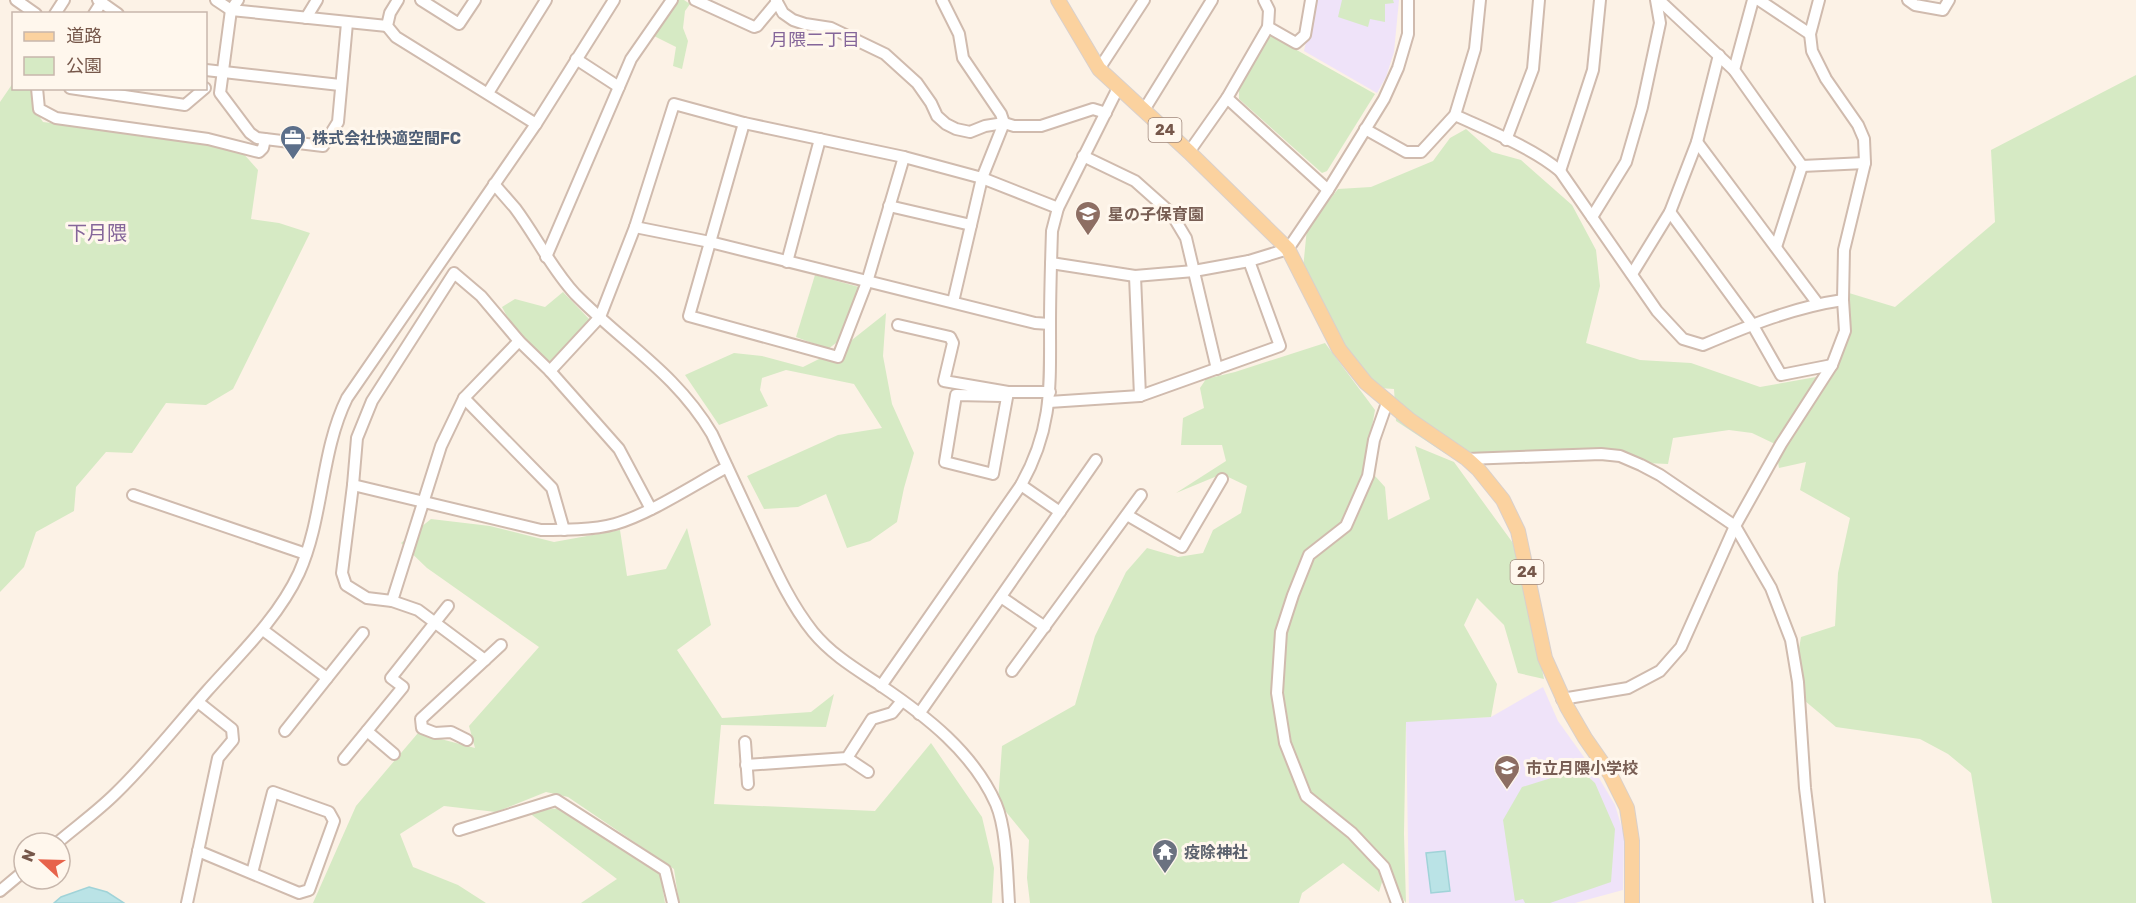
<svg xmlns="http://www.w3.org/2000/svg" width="2136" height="903" viewBox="0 0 2136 903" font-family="Rubik,'Noto Sans JP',sans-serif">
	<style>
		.education { fill: #efe3f9 }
		.green { fill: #d6eac4 }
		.water { fill: #bae3e6; stroke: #a0d3d8; stroke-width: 1.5 }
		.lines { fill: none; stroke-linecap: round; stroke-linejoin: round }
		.minor-casing { stroke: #d0bbae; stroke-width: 14 }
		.major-casing { stroke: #d9d0cc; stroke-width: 16 }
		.minor { stroke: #fff; stroke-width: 10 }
		.major { stroke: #fbd29f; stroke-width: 14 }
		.labels { text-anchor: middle; stroke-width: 6; stroke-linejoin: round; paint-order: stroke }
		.shield { fill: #fff7ed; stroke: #9f877b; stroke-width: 1.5 }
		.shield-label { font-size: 15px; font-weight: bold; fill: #76574a }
		.service-label { font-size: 16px; font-weight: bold; fill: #4e5e75; stroke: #fff7ed; text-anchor: start }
		.education-label { font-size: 16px; font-weight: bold; fill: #785e54; stroke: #fff7ed; text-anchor: start }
		.worship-label { font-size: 16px; font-weight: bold; fill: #5b616d; stroke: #fff7ed; text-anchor: start }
		.neighbourhood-label { font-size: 18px; fill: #85669a; stroke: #fff7ed }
		.quarter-label { font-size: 20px; fill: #85669a; stroke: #fff7ed }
	</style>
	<rect width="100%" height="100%" fill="#fcf2e6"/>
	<g class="education">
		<polygon points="1315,0 1399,0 1394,52 1386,77 1377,93 1304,51"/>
		<polygon points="1543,687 1558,721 1599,778 1615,805 1624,835 1623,890 1575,903 1409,903 1406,721 1491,717"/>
	</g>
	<g class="green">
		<polygon points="677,0 684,0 690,4 685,11 683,28 688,41 682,69 673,66 676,47 652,35 658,27 664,23"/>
		<polygon points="1342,0 1393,0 1394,3 1385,4 1385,22 1370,19 1368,27 1338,17"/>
		<polygon points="1270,35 1375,94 1327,171 1322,173 1239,99 1239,88"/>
		<polygon points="2136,75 2136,903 1992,903 1971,773 1948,754 1920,739 1836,727 1792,690 1801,637 1835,626 1838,573 1850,518 1800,490 1806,462 1779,468 1775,444 1752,433 1729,430 1673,438 1668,464 1446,454 1396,421 1394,389 1364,387 1302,279 1307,228 1338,189 1371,187 1433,161 1450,138 1466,129 1492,152 1521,160 1572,205 1596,250 1600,286 1586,343 1640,360 1691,363 1760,387 1833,374 1849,293 1895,307 1995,222 1991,150"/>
		<polygon points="13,83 14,88 32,89 35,110 43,122 183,140 242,152 258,170 251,219 279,223 310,233 233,389 206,405 166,403 132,453 106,452 76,487 74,511 36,532 24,567 0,592 0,102"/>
		<polygon points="815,275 859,287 840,340 828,349 796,337"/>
		<path d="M563,292L591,321L549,362C531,345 513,330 502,307L515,299L545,307Z"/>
		<polygon points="886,313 883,356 892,404 914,453 904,488 897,522 870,541 847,548 826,494 798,507 764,509 747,476 838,435 882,428 854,384 786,370 762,378 760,390 768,406 719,425 685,375 734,353 762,356 803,367 843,347"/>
		<polygon points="1325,343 1375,410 1365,465 1385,487 1388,520 1430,499 1415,446 1454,462 1518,550 1544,679 1518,673 1504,625 1477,598 1464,625 1497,684 1491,717 1406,722 1404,834 1406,903 1385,872 1379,892 1343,863 1302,893 1299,903 1030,903 1027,878 1029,840 998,802 1002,746 1075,705 1095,636 1126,572 1147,548 1178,557 1203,553 1213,530 1241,513 1247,486 1222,474 1176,493 1226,461 1222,445 1181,445 1183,418 1204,408 1200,388 1206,379 1235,372"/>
		<polygon points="431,519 490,526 554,542 620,530 627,576 666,569 687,528 711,625 677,650 722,718 811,712 834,694 826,727 721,725 714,804 875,811 931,743 982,817 994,868 992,903 679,903 674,869 568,797 546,792 496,812 444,806 400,834 413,867 458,885 486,903 313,903 356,806 418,733 475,748 469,726 539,647 427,568 401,543"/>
		<polygon points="1580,769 1595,783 1615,829 1611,882 1550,903 1525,903 1523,899 1515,901 1503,820 1522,787"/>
		<polygon points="560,808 660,872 665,903 581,903 617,879 528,812"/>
	</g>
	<g class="water">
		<polygon points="1445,851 1450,891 1431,893 1426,853"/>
		<polygon points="89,887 107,892 124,903 54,903 61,897"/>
	</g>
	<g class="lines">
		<defs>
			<g id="minor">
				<polyline points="16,0 36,14"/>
				<polyline points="98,0 118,14"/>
				<polyline points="216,0 231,10 387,26"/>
				<polyline points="238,0 231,10 220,93 250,133 257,138 323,146 338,122 347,23"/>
				<polyline points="398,0 390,13 387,26 396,37 536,124"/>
				<polyline points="421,0 459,24 475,0"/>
				<polyline points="695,0 754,27 757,26 777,2 776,0"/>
				<polyline points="942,0 959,34 963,58 1001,114 1004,123 982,178 953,302"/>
				<polyline points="1659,0 1734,70 1802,166 1865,163"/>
				<polyline points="1759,0 1810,34"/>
				<polyline points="1908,0 1915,5 1943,10 1949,0"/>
				<polyline points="777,2 783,13 793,20 805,24 831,28 885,54 917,83 931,103 937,116 946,124 956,129 970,132 985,126 1004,123 1014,126 1041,126 1093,109 1106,113"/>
				<polyline points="55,14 64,0"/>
				<polyline points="94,14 101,3"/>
				<polyline points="306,18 317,0"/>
				<polyline points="1268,27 1296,43 1305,35 1311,0"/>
				<polyline points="576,59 619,87"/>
				<polyline points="1099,69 1144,0"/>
				<polyline points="206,70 340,85"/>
				<polyline points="1734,70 1753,0"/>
				<polyline points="37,88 39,109 56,118 208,139 259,152 263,148 265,139"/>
				<polyline points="70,88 185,105 205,88"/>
				<polyline points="488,93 546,0"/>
				<polyline points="1227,98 1328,190"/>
				<polyline points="1144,110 1212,0"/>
				<path d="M1455,115C1487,130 1533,148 1560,171L1657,311L1683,339L1703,345C1748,326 1794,307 1843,300"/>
				<polyline points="744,123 689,316 838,357 867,282 904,157"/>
				<polyline points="1365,129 1406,152 1421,152 1455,115 1475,49 1480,0"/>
				<polyline points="1506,140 1533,69 1539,0"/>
				<polyline points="1697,142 1818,304"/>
				<polyline points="1189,152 1227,98 1268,27 1269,10 1264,0"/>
				<polyline points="1083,156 1135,181 1171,213 1186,238 1217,369"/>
				<polyline points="1560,171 1593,70 1600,0"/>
				<path d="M494,184C501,192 508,200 515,208C536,236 551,268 575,294C623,343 676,373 712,434C727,467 743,500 758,533C774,567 789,602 813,632C832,655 856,669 880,685C926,716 973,752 996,804C1007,830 1007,875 1009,903"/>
				<polyline points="889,206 971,225"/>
				<polyline points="1670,212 1752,324 1781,375 1832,365"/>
				<polyline points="1592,217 1626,162 1642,107 1660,23 1656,0"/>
				<polyline points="635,227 710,242 1035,323 1050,324"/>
				<polyline points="1776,247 1802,166"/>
				<polyline points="546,257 631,59 672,0"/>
				<polyline points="787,262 820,139"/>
				<polyline points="1051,263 1135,276 1194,271 1249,261 1288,249 1328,190 1384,99 1398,68 1408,34 1408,0"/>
				<polyline points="1632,274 1670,212 1697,142 1719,55"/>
				<polyline points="1135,276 1140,396"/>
				<polyline points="898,325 950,337 953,343 944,381 1008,392 993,474 945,462 956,395 1002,396 1008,392 1050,392"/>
				<polyline points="550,371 600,317 635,227 674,104 744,123 904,157 982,178 1058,208"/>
				<polyline points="464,398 552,488 564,530"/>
				<polyline points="1049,402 1140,396 1280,346 1249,261"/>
				<polyline points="1387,403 1374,440 1368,476 1346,526 1309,555 1293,595 1281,632 1277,693 1285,743 1306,796 1352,833 1384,867 1397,903"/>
				<polyline points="1467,459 1601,454 1620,456 1641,465 1660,475 1735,526 1771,588 1791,640 1798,682 1805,788 1819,903"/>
				<path d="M353,485L541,530C563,530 593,530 615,524C650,514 695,484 727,467"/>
				<polyline points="1021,485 1060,512"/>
				<polyline points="133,495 306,554"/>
				<polyline points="1127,515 1182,547 1222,479"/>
				<polyline points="1001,597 1045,627"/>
				<polyline points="392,601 441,446 464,398 519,341"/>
				<polyline points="263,630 327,678"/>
				<polyline points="485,660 418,610 392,601 367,598 346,585 342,573 353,485 357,438 372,401 454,273 481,296 519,341 550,371 619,449 651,509"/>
				<polyline points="1012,671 1141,495"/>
				<path d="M881,686L1021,485C1053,428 1050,386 1050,324C1050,293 1051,262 1052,231L1058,208L1118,88"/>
				<polyline points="1562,699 1628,688 1660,671 1681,647 1735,526 1781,444 1832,365 1845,331 1843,300 1844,250 1865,163 1864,139 1858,125 1826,79 1812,51 1810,34 1819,0"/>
				<polyline points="919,714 1096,460"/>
				<polyline points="285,731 363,633"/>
				<polyline points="367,731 394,754"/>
				<polyline points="467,740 451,732 435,733 422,728 421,719 501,645"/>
				<polyline points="745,742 748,784"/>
				<polyline points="847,758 868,772"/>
				<polyline points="344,759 403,687 391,678 448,606"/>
				<polyline points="746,765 847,758 872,719 892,713 902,701"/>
				<polyline points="459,830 556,800 665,870 673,903"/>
				<path d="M57,843C77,826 98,811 116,793C149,761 177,725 207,691C240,654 278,618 299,573C324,517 320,453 347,398L536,124L614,0"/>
				<polyline points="198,851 299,893 309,890 334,821 329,812 273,792 252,873"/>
				<polyline points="0,891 24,871"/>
				<polyline points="187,903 218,758 233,740 232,729 198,702"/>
			</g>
			<polyline id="major" points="1058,0 1099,69 1189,152 1288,249 1339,349 1366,383 1410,420 1467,459 1478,469 1503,500 1518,531 1545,658 1567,707 1585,738 1610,774 1627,808 1632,841 1632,903"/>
		</defs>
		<use href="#minor" class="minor-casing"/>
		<use href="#major" class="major-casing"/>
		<use href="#minor" class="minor"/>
		<use href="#major" class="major"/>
	</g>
	<defs>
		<symbol id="office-pin" viewBox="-11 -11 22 30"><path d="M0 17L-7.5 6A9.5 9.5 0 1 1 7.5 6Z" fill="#5c6f8a" stroke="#fff7ed"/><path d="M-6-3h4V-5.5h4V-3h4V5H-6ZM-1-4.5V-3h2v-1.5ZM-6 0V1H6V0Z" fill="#fff"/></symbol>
		<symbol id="school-pin" viewBox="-11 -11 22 30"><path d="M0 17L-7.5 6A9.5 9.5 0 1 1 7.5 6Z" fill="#8d6e63" stroke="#fff7ed"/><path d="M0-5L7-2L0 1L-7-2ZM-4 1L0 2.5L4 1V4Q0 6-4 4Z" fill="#fff"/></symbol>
		<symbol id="temple-pin" viewBox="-11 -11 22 30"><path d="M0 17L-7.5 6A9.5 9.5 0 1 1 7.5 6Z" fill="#6b7280" stroke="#fff7ed"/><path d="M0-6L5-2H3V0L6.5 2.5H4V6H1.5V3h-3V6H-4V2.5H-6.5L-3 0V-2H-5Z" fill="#fff"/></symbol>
	</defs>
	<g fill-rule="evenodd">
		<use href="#office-pin" x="278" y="123" width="30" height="40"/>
		<use href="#school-pin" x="1073" y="199" width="30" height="40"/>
		<use href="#school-pin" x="1492" y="753" width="30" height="40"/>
		<use href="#temple-pin" x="1150" y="837" width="30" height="40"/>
	</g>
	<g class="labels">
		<g class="shield">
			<rect x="1148.5" y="118" width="33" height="24" rx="4.5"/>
			<rect x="1510.5" y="560" width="33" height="24" rx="4.5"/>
		</g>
		<g class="shield-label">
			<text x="1165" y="135">24</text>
			<text x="1527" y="577">24</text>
		</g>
		<g class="service-label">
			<text x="312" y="144">株式会社快適空間FC</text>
		</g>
		<g class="education-label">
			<text x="1108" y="220">星の子保育園</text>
			<text x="1526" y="774">市立月隈小学校</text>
		</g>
		<g class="worship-label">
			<text x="1184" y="858">疫除神社</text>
		</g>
		<g class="neighbourhood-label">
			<text x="815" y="46">月隈二丁目</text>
		</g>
		<g class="quarter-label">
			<text x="97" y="240">下月隈</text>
		</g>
	</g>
	<rect x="12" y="12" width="195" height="78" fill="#fff7ed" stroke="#c8b7ac" stroke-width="1.5"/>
	<rect x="24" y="32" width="30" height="9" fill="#fbd29f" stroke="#c8b7ac" stroke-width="1.5"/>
	<text x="66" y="42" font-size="18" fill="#76574a">道路</text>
	<rect x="24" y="57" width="30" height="18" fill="#d6eac4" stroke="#c8b7ac" stroke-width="1.5"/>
	<text x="66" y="72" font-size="18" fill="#76574a">公園</text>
	<g transform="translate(42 861) rotate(292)"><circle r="28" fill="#fff7ed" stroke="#c8b7ac" stroke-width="1.5"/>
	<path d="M0-4.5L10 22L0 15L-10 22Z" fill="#e7634b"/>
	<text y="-9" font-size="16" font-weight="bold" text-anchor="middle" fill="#76574a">N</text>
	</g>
</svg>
